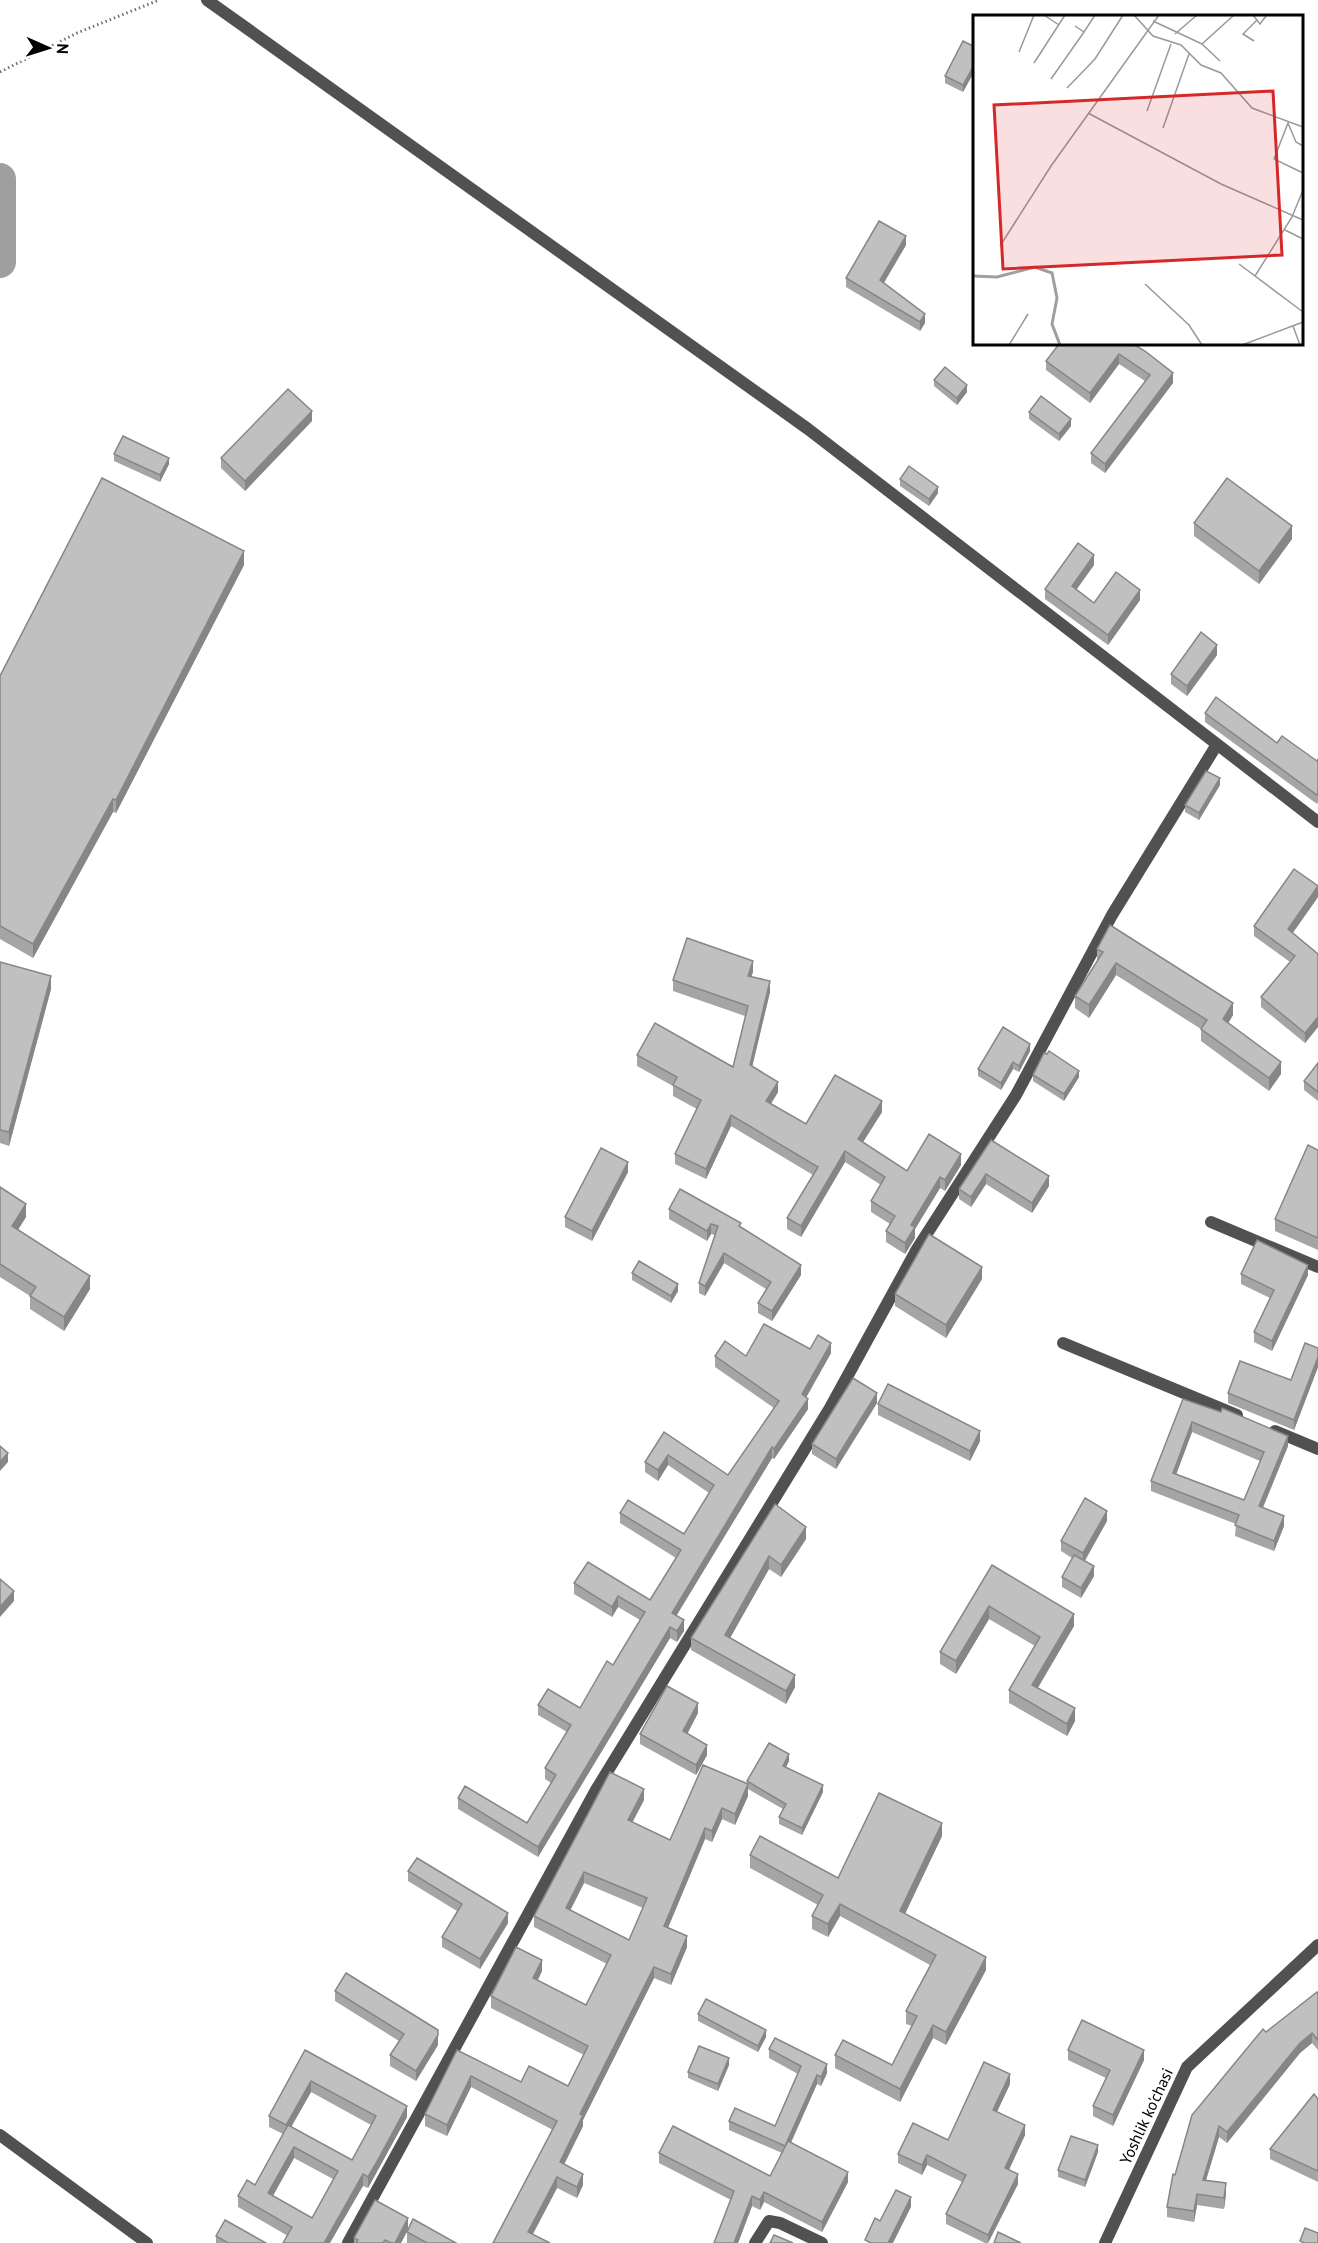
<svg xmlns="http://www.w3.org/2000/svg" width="1318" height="2243" viewBox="0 0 1318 2243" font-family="'PT Sans',sans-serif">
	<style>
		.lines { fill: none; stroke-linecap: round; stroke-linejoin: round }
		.river { stroke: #9f9f9f; stroke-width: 32 }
		.path { stroke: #737373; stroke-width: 3; stroke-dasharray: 1.5 3; stroke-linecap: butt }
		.minor { stroke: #515151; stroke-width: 12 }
		.wall { fill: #a5a5a5; fill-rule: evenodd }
		.shaded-wall { fill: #868686 }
		.building { fill: #c0c0c0; stroke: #868686; stroke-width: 1.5; fill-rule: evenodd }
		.labels { text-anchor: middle; stroke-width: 4.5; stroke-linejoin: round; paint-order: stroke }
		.street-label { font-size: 16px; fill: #000; stroke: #fff }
		.inset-river { fill: none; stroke: #9f9f9f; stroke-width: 3 }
		.inset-road { fill: none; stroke: #999; stroke-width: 1.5 }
		.view { fill: #d62828; fill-opacity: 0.15; stroke: #d62828; stroke-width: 3 }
		.inset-edge { fill: none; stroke: #000; stroke-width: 3 }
	</style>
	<rect width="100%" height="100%" fill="#fff"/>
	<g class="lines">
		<polyline class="river" points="0,179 0,262"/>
		<polyline class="path" points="0,72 77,33 159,0"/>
		<g class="minor">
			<polyline points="207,0 808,429 1318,822"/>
			<polyline points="1211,1222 1318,1267"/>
			<polyline points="1063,1343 1237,1415"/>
			<polyline points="1275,1431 1318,1449"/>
			<polyline points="0,2135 147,2243"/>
			<polyline points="348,2243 596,1790 830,1408 917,1249 1016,1095 1112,915 1216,746"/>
			<polyline points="755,2243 769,2221 780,2223 822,2243"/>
			<polyline points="1105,2243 1187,2067 1318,1945"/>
		</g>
	</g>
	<g class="wall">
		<polygon points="975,47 975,70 963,92 945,83 945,76"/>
		<polygon points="906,245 884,283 925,323 920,331 846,287 846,278"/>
		<polygon points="1133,344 1173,383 1105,473 1091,463 1091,453 1145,381 1119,364 1090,403 1046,370 1046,361"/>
		<polygon points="934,380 967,392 957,405 934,386"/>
		<polygon points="1029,412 1071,426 1059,441 1029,419"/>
		<polygon points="312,421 245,491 221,468 221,458"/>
		<polygon points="114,454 169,464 160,482 114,461"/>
		<polygon points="900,479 938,493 929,506 900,486"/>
		<polygon points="1194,523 1292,539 1259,584 1194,536"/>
		<polygon points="244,565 116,813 113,812 33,958 0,939 0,676"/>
		<polygon points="1094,565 1076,589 1094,603 1140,600 1108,645 1045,599 1045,589"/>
		<polygon points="1217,655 1187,696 1171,684 1171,674"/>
		<polygon points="1205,713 1277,743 1317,761 1318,759 1318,802 1317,804 1205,722"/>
		<polygon points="1220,785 1199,820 1185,812 1185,805"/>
		<polygon points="1318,886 1318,897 1293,933 1318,954 1318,1027 1305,1043 1261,1007 1261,997 1290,962 1254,936 1254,926"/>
		<polygon points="1097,949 1233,1015 1228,1023 1281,1074 1269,1091 1201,1041 1201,1029 1116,975 1089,1018 1075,1008 1075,996 1097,961"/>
		<polygon points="0,962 51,989 9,1146 0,1143"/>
		<polygon points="753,972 751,977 770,992 752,1066 778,1092 771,1104 806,1124 882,1112 863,1142 907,1171 961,1165 945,1191 940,1188 915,1229 915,1238 905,1254 886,1242 886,1231 890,1224 871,1212 871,1201 881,1185 845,1162 801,1237 787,1229 787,1218 813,1175 731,1126 706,1179 675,1164 675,1154 697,1109 673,1096 673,1086 637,1066 637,1055 733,1067 745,1016 673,991 673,980"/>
		<polygon points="1030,1051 1019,1072 1013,1069 1001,1090 978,1076 978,1069"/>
		<polygon points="1047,1054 1079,1077 1064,1101 1033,1081 1033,1075"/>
		<polygon points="1318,1063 1318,1101 1304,1090 1304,1081"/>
		<polygon points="991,1140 1049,1186 1032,1213 986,1184 971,1207 959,1199 959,1189"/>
		<polygon points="1318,1150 1318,1250 1275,1231 1275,1219"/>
		<polygon points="628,1172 592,1241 565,1227 565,1217"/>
		<polygon points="0,1187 26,1217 18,1230 90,1289 64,1331 30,1309 30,1296 0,1277"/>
		<polygon points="669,1209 741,1227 801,1275 772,1321 758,1313 758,1303 766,1289 724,1263 705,1296 699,1293 699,1283 715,1235 711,1234 707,1241 669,1219"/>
		<polygon points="632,1273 678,1291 671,1303 632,1280"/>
		<polygon points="1241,1274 1308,1275 1272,1351 1254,1342 1254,1332 1270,1298 1241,1284"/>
		<polygon points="982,1279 946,1338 895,1306 895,1294"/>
		<polygon points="1318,1348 1318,1367 1294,1430 1228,1403 1228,1393 1291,1380"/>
		<polygon points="810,1349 831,1353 806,1397 808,1409 774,1459 772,1458 676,1616 684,1631 677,1642 670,1638 538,1857 458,1809 458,1798 527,1823 551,1783 545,1779 545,1768 567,1732 538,1715 538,1705 580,1708 613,1665 640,1620 618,1607 612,1617 574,1594 574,1583 650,1600 676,1558 620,1523 620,1513 684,1534 709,1493 668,1465 658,1481 645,1472 645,1462 664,1432 728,1475 774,1408 715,1367 715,1356 746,1356"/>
		<path d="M1183,1399L1288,1446L1263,1508L1284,1526L1274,1551L1235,1536L1236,1524L1151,1491V1481ZM1192,1432L1260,1461L1244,1500L1176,1474Z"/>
		<polygon points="877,1403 836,1469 812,1454 812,1444"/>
		<polygon points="878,1404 980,1441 970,1461 878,1415"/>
		<polygon points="775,1504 806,1539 781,1577 769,1569 730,1638 795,1687 786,1704 691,1650 691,1638"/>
		<polygon points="1107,1521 1085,1561 1094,1576 1081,1598 1062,1587 1062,1577 1072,1558 1061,1551 1061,1541"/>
		<polygon points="992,1565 1074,1626 1038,1688 1075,1721 1067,1736 1009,1703 1009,1690 1035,1646 989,1619 956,1674 940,1664 940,1652"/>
		<polygon points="698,1713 687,1734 707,1755 696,1775 640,1744 640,1734"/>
		<path d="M789,1761L786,1767L823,1792L802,1835L779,1824V1817L783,1809L748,1789V1796L735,1825L722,1819L712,1842L705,1839L668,1928L687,1947L671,1985L654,1978L583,2120V2126L564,2164L583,2185L577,2198L557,2188L533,2234L493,2243L553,2130L471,2087L447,2136L425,2126V2114L457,2050L521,2082L568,2086L584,2055L491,2008V1996L542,1971L538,1980L586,2005L607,1964L534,1927V1916L644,1800L632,1822L670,1840L747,1784V1781ZM584,1883L643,1908L629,1940L570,1910Z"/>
		<polygon points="942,1836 905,1914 986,1970 946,2045 933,2038 900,2102 835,2068 835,2055 892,2065 912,2026 906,2024 906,2011 930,1965 840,1916 828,1937 812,1929 812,1916 818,1905 750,1868 750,1855 838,1878"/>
		<polygon points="408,1871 508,1923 480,1969 442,1947 442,1937 457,1911 408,1881"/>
		<polygon points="335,1991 438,2045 416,2081 390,2066 390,2055 399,2041 335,2001"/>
		<polygon points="1318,1993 1318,2050 1312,2043 1300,2053 1227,2143 1219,2137 1206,2180 1226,2194 1224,2209 1197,2205 1194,2222 1167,2217 1167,2207 1175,2175 1266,2032"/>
		<polygon points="698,2014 766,2037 758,2052 698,2021"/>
		<polygon points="769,2049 827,2073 821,2086 817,2084 791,2143 848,2182 822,2232 764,2202 760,2210 752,2206 738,2243 714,2243 731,2200 659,2163 659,2153 770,2176 782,2153 729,2130 729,2121 775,2126 798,2074 769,2058"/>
		<path d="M305,2050L407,2117L368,2188L363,2186L288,2236L238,2207V2196L255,2185L283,2134L269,2127V2116ZM311,2092L371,2125L352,2160L291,2127ZM294,2158L333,2179L312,2218L273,2196Z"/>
		<polygon points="1068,2050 1144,2060 1113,2126 1093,2116 1093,2106 1106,2078 1068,2060"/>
		<polygon points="729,2065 718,2091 688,2078 688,2072"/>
		<polygon points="1010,2084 997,2112 1025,2135 1009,2170 1018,2184 988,2243 985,2243 946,2224 946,2214 962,2182 927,2165 922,2175 898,2163 898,2154 948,2140"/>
		<polygon points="1318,2099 1318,2182 1270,2159 1270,2149"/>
		<polygon points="1098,2152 1085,2187 1058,2177 1058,2170"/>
		<polygon points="408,2229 456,2243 407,2243 407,2232 401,2243 354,2243 354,2238"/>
		<polygon points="216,2236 266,2243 216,2243"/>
	</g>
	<g class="shaded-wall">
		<polygon points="975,63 975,70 963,92 963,85"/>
		<polygon points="906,236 906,245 880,289 880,280"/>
		<polygon points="925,314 925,323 920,331 920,322"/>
		<polygon points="1119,354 1119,364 1090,403 1090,393"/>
		<polygon points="1173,373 1173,383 1105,473 1105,464"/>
		<polygon points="967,385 967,392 957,405 957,398"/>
		<polygon points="312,411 312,421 245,491 245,481"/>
		<polygon points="1071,419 1071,426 1059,441 1059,434"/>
		<polygon points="169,458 169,464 160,482 160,475"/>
		<polygon points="938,487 938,493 929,506 929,499"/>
		<polygon points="1292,526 1292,539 1259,584 1259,571"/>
		<polygon points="244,551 244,565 116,813 116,800"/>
		<polygon points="1094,555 1094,565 1072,596 1072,586"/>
		<polygon points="1140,590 1140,600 1108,645 1108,635"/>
		<polygon points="1217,645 1217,655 1187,696 1187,686"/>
		<polygon points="1220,778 1220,785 1199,820 1199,813"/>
		<polygon points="113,799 113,812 33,958 33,944"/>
		<polygon points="1318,887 1318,897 1288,939 1288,929"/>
		<polygon points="753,961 753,972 748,986 748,976"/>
		<polygon points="1116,963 1116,975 1089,1018 1089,1005"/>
		<polygon points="51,976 51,989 9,1146 9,1132"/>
		<polygon points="770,981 770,992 750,1076 750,1065"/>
		<polygon points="1233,1003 1233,1015 1223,1032 1223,1019"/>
		<polygon points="1318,1017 1318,1027 1305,1043 1305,1033"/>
		<polygon points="1030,1044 1030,1051 1019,1072 1019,1066"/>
		<polygon points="1013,1062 1013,1069 1001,1090 1001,1083"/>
		<polygon points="1281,1062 1281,1074 1269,1091 1269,1078"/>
		<polygon points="1079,1071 1079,1077 1064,1101 1064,1094"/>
		<polygon points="778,1082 778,1092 766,1111 766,1101"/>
		<polygon points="882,1101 882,1112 858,1150 858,1139"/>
		<polygon points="731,1115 731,1126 706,1179 706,1169"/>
		<polygon points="845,1151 845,1162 801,1237 801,1226"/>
		<polygon points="961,1154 961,1165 945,1191 945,1180"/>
		<polygon points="628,1162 628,1172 592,1241 592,1231"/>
		<polygon points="986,1174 986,1184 971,1207 971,1197"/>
		<polygon points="1049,1176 1049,1186 1032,1213 1032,1203"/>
		<polygon points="940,1177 940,1188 915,1229 915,1238 905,1254 905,1243 911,1225"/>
		<polygon points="26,1204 26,1217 12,1239 12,1226"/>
		<polygon points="711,1224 711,1234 707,1241 707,1231"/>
		<polygon points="724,1253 724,1263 705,1296 705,1286"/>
		<polygon points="801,1265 801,1275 772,1321 772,1311"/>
		<polygon points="1308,1265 1308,1275 1272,1351 1272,1341"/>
		<polygon points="982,1267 982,1279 946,1338 946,1325"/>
		<polygon points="90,1276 90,1289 64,1331 64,1317"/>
		<polygon points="678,1284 678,1291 671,1303 671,1296"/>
		<polygon points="831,1343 831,1353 802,1405 802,1394"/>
		<polygon points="1318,1357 1318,1367 1294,1430 1294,1420"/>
		<polygon points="877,1393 877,1403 836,1469 836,1459"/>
		<polygon points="808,1399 808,1409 774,1459 774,1449"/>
		<polygon points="1192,1422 1192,1432 1173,1483 1173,1473"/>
		<polygon points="980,1431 980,1441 970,1461 970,1451"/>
		<polygon points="1288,1436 1288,1446 1259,1516 1259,1506"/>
		<polygon points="772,1447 772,1458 672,1623 672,1613"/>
		<polygon points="8,1453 8,1462 0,1471 0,1462"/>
		<polygon points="668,1455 668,1465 658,1481 658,1470"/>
		<polygon points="1107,1511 1107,1521 1083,1563 1083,1553"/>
		<polygon points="1284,1516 1284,1526 1274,1551 1274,1541"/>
		<polygon points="806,1527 806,1539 781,1577 781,1565"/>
		<polygon points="769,1556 769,1569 725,1647 725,1635"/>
		<polygon points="1094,1566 1094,1576 1081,1598 1081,1588"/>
		<polygon points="14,1591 14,1601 0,1617 0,1607"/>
		<polygon points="618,1596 618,1607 612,1617 612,1607"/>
		<polygon points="989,1606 989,1619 956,1674 956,1661"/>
		<polygon points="1074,1614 1074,1626 1032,1697 1032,1685"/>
		<polygon points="684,1620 684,1631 677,1642 677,1631"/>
		<polygon points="670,1627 670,1638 538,1857 538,1847"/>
		<polygon points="795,1675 795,1687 786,1704 786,1691"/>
		<polygon points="698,1703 698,1713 683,1742 683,1731"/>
		<polygon points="1075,1708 1075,1721 1067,1736 1067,1724"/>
		<polygon points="707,1745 707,1755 696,1775 696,1765"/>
		<polygon points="789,1754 789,1761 783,1773 783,1766"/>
		<polygon points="748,1784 748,1796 735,1825 735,1814"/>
		<polygon points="823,1785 823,1792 802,1835 802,1828"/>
		<polygon points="644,1789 644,1800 628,1831 628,1820"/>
		<polygon points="722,1808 722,1819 712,1842 712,1831"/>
		<polygon points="942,1823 942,1836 900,1924 900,1911"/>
		<polygon points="705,1828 705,1839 664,1937 664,1926"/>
		<polygon points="584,1872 584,1883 566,1919 566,1908"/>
		<polygon points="840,1904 840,1916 828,1937 828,1924"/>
		<polygon points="508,1913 508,1923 480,1969 480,1959"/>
		<polygon points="687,1936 687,1947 671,1985 671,1974"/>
		<polygon points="986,1957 986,1970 946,2045 946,2032"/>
		<polygon points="542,1960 542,1971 533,1989 533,1978"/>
		<polygon points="654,1967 654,1978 583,2120 583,2126 560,2173 560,2162 580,2114"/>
		<polygon points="933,2025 933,2038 900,2102 900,2089"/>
		<polygon points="766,2030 766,2037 758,2052 758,2046"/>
		<polygon points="1312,2033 1312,2043 1300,2053 1227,2143 1227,2132 1300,2043"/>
		<polygon points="438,2035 438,2045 416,2081 416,2071"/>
		<polygon points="1144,2050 1144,2060 1113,2126 1113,2115"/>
		<polygon points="729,2058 729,2065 718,2091 718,2084"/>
		<polygon points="827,2064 827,2073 821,2086 821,2077"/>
		<polygon points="1010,2074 1010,2084 993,2120 993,2110"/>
		<polygon points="817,2075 817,2084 785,2155 785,2146"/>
		<polygon points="471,2076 471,2087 447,2136 447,2125"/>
		<polygon points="311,2081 311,2092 286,2136 286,2125"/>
		<polygon points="407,2106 407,2117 368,2188 368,2177"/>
		<polygon points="1025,2125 1025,2135 1005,2178 1005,2168"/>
		<polygon points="1219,2126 1219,2137 1203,2190 1203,2180"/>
		<polygon points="1098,2145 1098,2152 1085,2187 1085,2180"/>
		<polygon points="294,2147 294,2158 268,2204 268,2193"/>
		<polygon points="927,2155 927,2165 922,2175 922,2165"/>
		<polygon points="848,2172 848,2182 822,2232 822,2222"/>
		<polygon points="363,2174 363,2186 330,2243 324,2243"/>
		<polygon points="583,2174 583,2185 577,2198 577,2187"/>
		<polygon points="1018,2174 1018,2184 988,2243 988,2235"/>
		<polygon points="557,2177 557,2188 528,2243 528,2232"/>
		<polygon points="1226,2183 1226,2194 1224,2209 1224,2198"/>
		<polygon points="764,2192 764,2202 760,2210 760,2200"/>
		<polygon points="1197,2194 1197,2205 1194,2222 1194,2211"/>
		<polygon points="752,2196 752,2206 738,2243 734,2243"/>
		<polygon points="911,2197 911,2207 893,2243 888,2243"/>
		<polygon points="408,2218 408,2229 401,2243 395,2243"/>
	</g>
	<g class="building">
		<polygon points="963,41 975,47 975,63 963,85 945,76"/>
		<polygon points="879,221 906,236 880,280 925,314 920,322 846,278"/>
		<polygon points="1059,344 1133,344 1145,351 1173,373 1105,464 1091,453 1150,375 1119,354 1090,393 1046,361"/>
		<polygon points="945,367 967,385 957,398 934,380"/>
		<polygon points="288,389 312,411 245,481 221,458"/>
		<polygon points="1041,396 1071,419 1059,434 1029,412"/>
		<polygon points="123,436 169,458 160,475 114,454"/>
		<polygon points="909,466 938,487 929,499 900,479"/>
		<polygon points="102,478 244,551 116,800 113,799 33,944 0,926 0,676"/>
		<polygon points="1227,478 1292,526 1259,571 1194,523"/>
		<polygon points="1078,543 1094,555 1072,586 1094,603 1116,572 1140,590 1108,635 1045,589"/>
		<polygon points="1201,632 1217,645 1187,686 1171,674"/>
		<polygon points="1216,697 1277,743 1282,736 1317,761 1318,759 1318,793 1317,795 1205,713"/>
		<polygon points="1206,771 1220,778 1199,813 1185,805"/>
		<polygon points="1294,869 1318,886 1288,929 1318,954 1318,1017 1305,1033 1261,997 1295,956 1254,926"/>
		<polygon points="1110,925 1233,1003 1223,1019 1281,1062 1269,1078 1201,1029 1207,1020 1116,963 1089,1005 1075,996 1103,952 1097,949"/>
		<polygon points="687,938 753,961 748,976 770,981 750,1065 778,1082 766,1101 806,1124 835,1075 882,1101 858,1139 907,1171 929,1134 961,1154 945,1180 940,1177 911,1225 915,1227 905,1243 886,1231 895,1216 871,1201 885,1177 845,1151 801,1226 787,1218 818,1167 731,1115 706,1169 675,1154 701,1100 673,1085 677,1077 637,1055 655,1023 733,1067 748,1006 673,980"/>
		<polygon points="0,962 51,976 9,1132 0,1130"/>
		<polygon points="1003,1027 1030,1044 1019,1066 1013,1062 1001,1083 978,1069"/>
		<polygon points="1049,1051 1079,1071 1064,1094 1033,1075 1044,1053 1047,1054"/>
		<polygon points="1318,1063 1318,1092 1304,1081"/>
		<polygon points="991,1140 1049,1176 1032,1203 986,1174 971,1197 959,1189"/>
		<polygon points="1308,1145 1318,1150 1318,1238 1275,1219"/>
		<polygon points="601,1148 628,1162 592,1231 565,1217"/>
		<polygon points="0,1187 26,1204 12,1226 90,1276 64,1317 30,1296 36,1287 0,1264"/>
		<polygon points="680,1189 741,1223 739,1226 801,1265 772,1311 758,1303 771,1282 724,1253 705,1286 699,1283 718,1226 711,1224 707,1231 669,1209"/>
		<polygon points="929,1234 982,1267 946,1325 895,1294"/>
		<polygon points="1257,1240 1308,1265 1272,1341 1254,1332 1274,1290 1241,1274"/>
		<polygon points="639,1261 678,1284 671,1296 632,1273"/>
		<polygon points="764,1324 810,1349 818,1335 831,1343 802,1394 808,1399 774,1449 772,1447 672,1613 684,1620 677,1631 670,1627 538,1847 458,1798 465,1786 527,1823 556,1775 545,1768 571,1725 538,1705 548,1689 580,1708 607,1661 613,1665 645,1612 618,1596 612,1607 574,1583 588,1562 650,1600 681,1550 620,1513 628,1500 684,1534 714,1485 668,1455 658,1470 645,1462 664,1432 728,1475 779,1401 715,1356 725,1341 746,1356"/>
		<polygon points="1305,1343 1318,1348 1318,1357 1294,1420 1228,1393 1240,1361 1291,1380"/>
		<polygon points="853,1378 877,1393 836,1459 812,1444"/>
		<polygon points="888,1384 980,1431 970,1451 878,1404"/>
		<path d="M1183,1399L1221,1412L1222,1408L1288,1436L1259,1506L1284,1516L1274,1541L1235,1525L1239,1515L1151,1481ZM1192,1422L1264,1452L1244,1500L1173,1473Z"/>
		<polygon points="0,1446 8,1453 0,1462"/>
		<polygon points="1085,1498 1107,1511 1083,1553 1061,1541"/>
		<polygon points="775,1504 806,1527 781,1565 769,1556 725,1635 795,1675 786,1691 691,1638"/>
		<polygon points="1074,1555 1094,1566 1081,1588 1062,1577"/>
		<polygon points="992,1565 1074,1614 1032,1685 1075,1708 1067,1724 1009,1690 1040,1637 989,1606 956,1661 940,1652"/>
		<polygon points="0,1579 14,1591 0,1607"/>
		<polygon points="667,1686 698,1703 683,1731 707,1745 696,1765 640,1734"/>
		<polygon points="769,1743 789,1754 783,1766 823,1785 802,1828 779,1817 786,1804 747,1781"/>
		<path d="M703,1765L748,1784L735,1814L722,1808L712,1831L705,1828L664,1926L687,1936L671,1974L654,1967L580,2114L583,2115L560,2162L583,2174L577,2187L557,2177L528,2232L550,2243H493L557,2121L471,2076L447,2125L425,2114L457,2050L521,2082L529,2066L568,2086L588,2046L491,1996L516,1947L542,1960L533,1978L586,2005L611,1955L534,1916L610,1772L644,1789L628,1820L670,1840ZM584,1872L647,1898L629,1940L566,1908Z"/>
		<polygon points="879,1793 942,1823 900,1911 986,1957 946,2032 933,2025 900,2089 835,2055 843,2040 892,2065 917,2016 906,2011 936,1955 840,1904 828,1924 812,1916 823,1895 750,1855 760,1836 838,1878"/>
		<polygon points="417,1858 508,1913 480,1959 442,1937 462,1904 408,1871"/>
		<polygon points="346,1973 438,2030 438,2035 416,2071 390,2055 404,2034 335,1991"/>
		<polygon points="1317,1992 1318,1993 1318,2040 1312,2033 1300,2043 1227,2132 1219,2126 1203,2180 1226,2183 1224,2198 1197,2194 1194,2211 1167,2207 1173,2174 1175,2175 1192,2115 1263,2029 1266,2032"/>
		<polygon points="706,1999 766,2030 758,2046 698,2014"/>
		<polygon points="1082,2020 1144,2050 1113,2115 1093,2106 1110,2070 1068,2050"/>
		<polygon points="775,2038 827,2064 821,2077 817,2075 785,2146 729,2121 735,2108 775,2126 801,2066 769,2049"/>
		<polygon points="699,2046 729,2058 718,2084 688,2072"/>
		<path d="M305,2050L407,2106L375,2165L368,2177L363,2174L324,2243H283L292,2227L238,2196L247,2180L255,2185L288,2125L352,2160L376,2116L311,2081L286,2125L269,2116ZM294,2147L338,2171L312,2218L268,2193Z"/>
		<polygon points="984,2062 1010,2074 993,2110 1025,2125 1005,2168 1018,2174 988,2235 946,2214 966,2175 927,2155 922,2165 898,2154 913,2123 948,2140"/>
		<polygon points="1314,2094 1318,2099 1318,2171 1270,2149"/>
		<polygon points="673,2126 770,2176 788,2141 848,2172 822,2222 764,2192 760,2200 752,2196 734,2243 714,2243 734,2191 659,2153"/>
		<polygon points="1071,2136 1098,2145 1085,2180 1058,2170"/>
		<polygon points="896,2190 911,2197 888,2243 871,2243 865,2240 875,2218 880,2221"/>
		<polygon points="375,2200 408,2218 395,2243 391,2243 385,2240 383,2243 356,2243 358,2240 354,2238"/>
		<polygon points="413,2219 456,2243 427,2243 407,2232"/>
		<polygon points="225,2220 266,2243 228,2243 216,2236"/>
		<polygon points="1305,2228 1318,2233 1318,2243 1304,2243 1300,2241"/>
		<polygon points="998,2232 1021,2243 994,2243"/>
		<polygon points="774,2235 793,2243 770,2243"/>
	</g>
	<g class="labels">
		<g class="street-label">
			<text transform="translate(1146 2116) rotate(-65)" y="6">Yoshlik ko'chasi</text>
		</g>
	</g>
	<g transform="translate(973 15)">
		<rect width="330" height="330" fill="#fff"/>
		<path class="inset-river" d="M0,261L24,262L62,252L79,258L84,283L79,309L87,330"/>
		<path class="inset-road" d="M71,0L86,10M161,0L180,21L208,30L228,50L248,58L279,93L330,112M280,0L287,9L293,1M180,6L229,29M102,11L111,17L122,0M202,19L224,0M281,26L270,19L284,5M46,37L61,0M247,46L229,29L261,0M61,48L92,0M78,64L111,17M94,73L122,44L150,0M174,96L198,29M115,98L248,169L330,205M190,113L216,39M330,131L323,127L315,108L301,144L330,158M312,215L330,224M27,231L78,151L186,0M266,249L330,297M282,261L319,202L330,175M172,269L216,310L229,330M320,311L327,330M36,330L55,299M269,330L330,307"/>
		<path class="view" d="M300,76L309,240L30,254L21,90Z"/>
		<rect width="330" height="330" class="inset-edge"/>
	</g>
	<g transform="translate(48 48) rotate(93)" stroke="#ffffff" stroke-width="4.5" paint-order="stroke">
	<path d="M0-4.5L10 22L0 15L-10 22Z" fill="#000000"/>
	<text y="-9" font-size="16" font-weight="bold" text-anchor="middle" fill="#000000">N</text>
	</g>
</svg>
